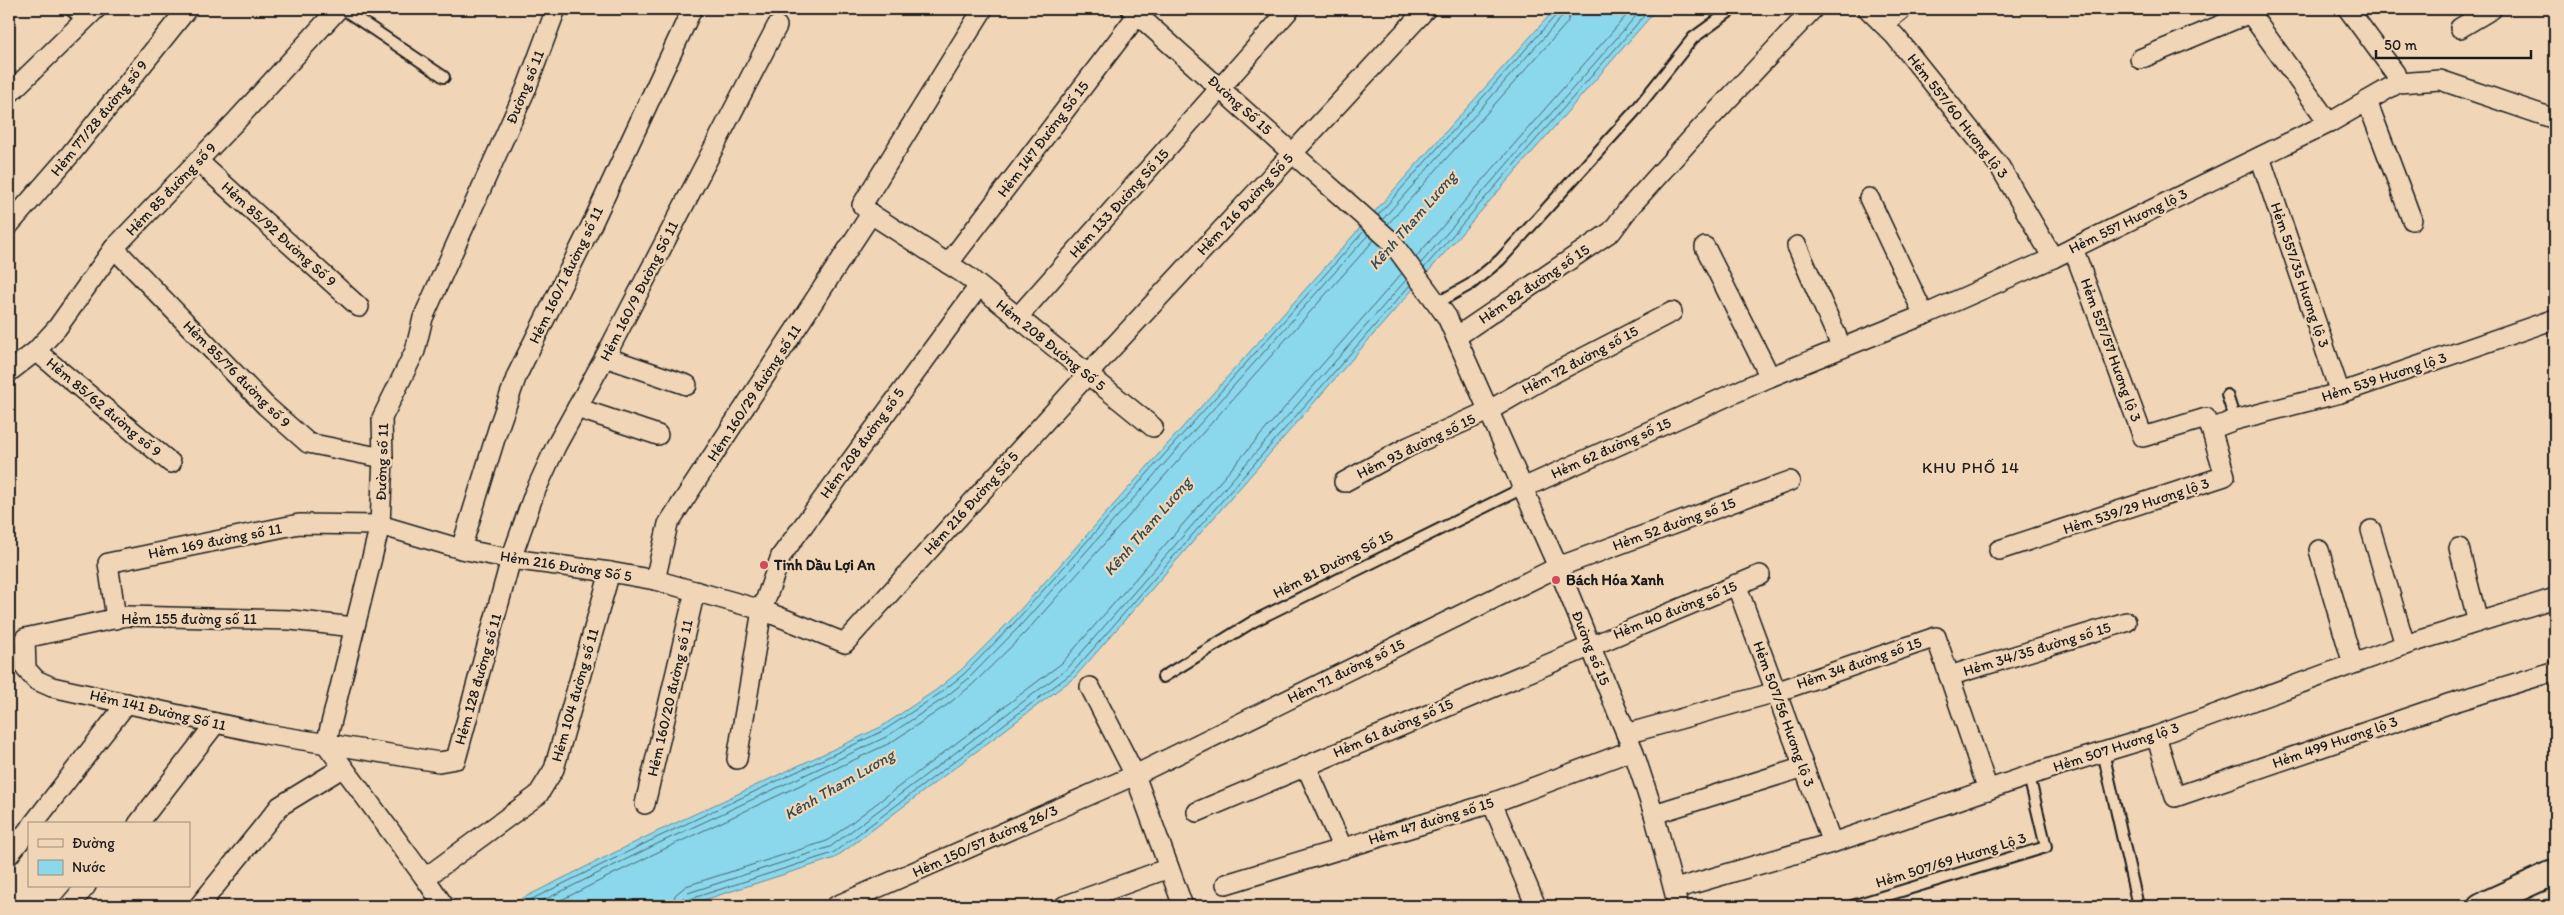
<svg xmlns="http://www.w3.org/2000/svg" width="2564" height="915" viewBox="0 0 2564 915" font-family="Itim,sans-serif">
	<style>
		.water { fill: #8bd7eb; stroke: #5f8c98 }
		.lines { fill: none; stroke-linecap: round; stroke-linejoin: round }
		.shore { stroke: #48676f; stroke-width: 1 }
		.canal { stroke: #8bd7eb; stroke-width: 21 }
		.service-casing { stroke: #1c1c1c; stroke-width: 14 }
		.minor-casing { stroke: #1c1c1c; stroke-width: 22 }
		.tertiary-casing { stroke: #1c1c1c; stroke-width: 28 }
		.service { stroke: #f0d6b7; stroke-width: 10 }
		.minor { stroke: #f0d6b7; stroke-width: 19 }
		.tertiary { stroke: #f0d6b7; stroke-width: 24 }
		.poi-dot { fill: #d1495b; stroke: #f0d6b7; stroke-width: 2 }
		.labels { text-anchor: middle; stroke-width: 4.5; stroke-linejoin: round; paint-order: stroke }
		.street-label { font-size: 15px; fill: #1c1c1c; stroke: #f0d6b7 }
		.poi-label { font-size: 15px; font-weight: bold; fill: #1c1c1c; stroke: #f0d6b7; text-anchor: start }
		.water-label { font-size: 16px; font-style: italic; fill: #384b50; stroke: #f0d6b7 }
		.neighbourhood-label { font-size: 16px; letter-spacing: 1px; fill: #1c1c1c; stroke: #f0d6b7 }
	</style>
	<rect width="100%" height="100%" fill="#f0d6b7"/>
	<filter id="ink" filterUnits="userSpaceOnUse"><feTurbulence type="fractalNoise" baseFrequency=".02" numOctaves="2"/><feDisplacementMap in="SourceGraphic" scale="10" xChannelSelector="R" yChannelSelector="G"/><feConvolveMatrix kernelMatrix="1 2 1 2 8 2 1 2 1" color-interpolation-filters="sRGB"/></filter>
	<g filter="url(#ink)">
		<polygon class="water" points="1555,9 1657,9 1075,677 835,858 685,906 507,906 652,834 881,727 936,690 961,670 1011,620"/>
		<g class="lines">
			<g class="shore">
				<polyline points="1378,215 1557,14 1558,9"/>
				<polyline points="1383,219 1561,18 1565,9"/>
				<polyline points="1388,224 1567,23 1572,9"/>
				<polyline points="1416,257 1632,9"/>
				<polyline points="1421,263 1642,9"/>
				<polyline points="1424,268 1650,9"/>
				<polyline points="518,906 654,839 883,731 939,694 964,674 1014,623 1364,231"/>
				<polyline points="532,906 657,844 886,737 943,699 968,679 1019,627 1368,235"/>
				<polyline points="549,906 660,851 890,743 947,705 972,685 1025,633 1374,240"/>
				<polyline points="673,906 675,895 686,886 827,841 1062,663 1402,273"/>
				<polyline points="680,906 682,899 688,893 830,847 1068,668 1406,280"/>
				<polyline points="686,906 690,899 833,853 1072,673 1410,285"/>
			</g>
			<polyline class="canal" points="2553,906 2555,905"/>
			<defs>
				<g id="service">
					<polyline points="70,9 84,22"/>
					<polyline points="343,9 444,77"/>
					<polyline points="1437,303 1471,284 1500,260 1635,111 1693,38 1733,9"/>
					<polyline points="2227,395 2235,420"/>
					<polyline points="1163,677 1254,621 1523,488"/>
					<polyline points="2103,752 2138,906"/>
					<polyline points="1852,906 2046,847 2029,776"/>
				</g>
				<g id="minor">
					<polyline points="983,9 862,205 871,214 967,276 1153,427"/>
					<polyline points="1131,9 1391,241 1447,317 1558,567 1633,750 1654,814 1678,906"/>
					<polyline points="1868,9 1895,36 2000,167 2053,258"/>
					<polyline points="2247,9 2329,123"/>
					<polyline points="2348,9 2395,73 2398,83"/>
					<polyline points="1883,24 1902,9"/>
					<polyline points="2460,28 2492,9"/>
					<polyline points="2140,59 2250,13"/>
					<polyline points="9,94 96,9"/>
					<polyline points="2367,101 2412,220"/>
					<polyline points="2260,157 2340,393"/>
					<polyline points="198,161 359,307"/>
					<polyline points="1869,198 1924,315"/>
					<polyline points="9,225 69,156 187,9"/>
					<polyline points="1797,246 1842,348"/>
					<polyline points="1705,247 1770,377"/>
					<polyline points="114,248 266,406 308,443 383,458"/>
					<polyline points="948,264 1142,9"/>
					<polyline points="1017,318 1290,9"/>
					<polyline points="1456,337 1612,231 1629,208 1700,129 1813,9"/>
					<polyline points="36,351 171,463"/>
					<polyline points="605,357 687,385"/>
					<polyline points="9,372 36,351 57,328 114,248 237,120 338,9"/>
					<polyline points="577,408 658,435"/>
					<polyline points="2211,429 2235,420 2340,393 2555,319"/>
					<polyline points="1344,482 1408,447 1488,411 1552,374 1672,312"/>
					<polyline points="1523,488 1770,377 1924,315 2053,258 2329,123 2398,83 2440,80 2555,119"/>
					<polyline points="2371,530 2405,645"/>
					<polyline points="2459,548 2478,622"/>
					<polyline points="461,549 498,429 517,375 592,224 692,9"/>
					<polyline points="1999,550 2225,476 2211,429 2206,418 2143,437 2073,248"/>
					<polyline points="2319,550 2353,664"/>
					<polyline points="655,580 668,524 871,214"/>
					<polyline points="1736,584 1832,843"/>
					<polyline points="116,619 108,563 299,524 380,525 461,549 511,559 610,572 655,580 762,610 845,643 1088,374 1426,9"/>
					<polyline points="354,627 291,620 127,616 25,638 26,669 36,680 52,687 266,734 439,762 456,759 511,559 534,494 556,446 605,357 777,26"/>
					<polyline points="1949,676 2126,622"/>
					<polyline points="1090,687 1135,775 1183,906"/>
					<polyline points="1626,734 1776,692 1936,637 1988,790"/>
					<polyline points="2156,736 2175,797 2451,703 2555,671"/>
					<polyline points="737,759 762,610 781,556 979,286"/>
					<polyline points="1306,766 1343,849"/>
					<polyline points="1492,803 1536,906"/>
					<polyline points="645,804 695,591"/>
					<polyline points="1197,812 1760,575"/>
					<polyline points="1654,814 1804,767"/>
					<polyline points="33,824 127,703"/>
					<polyline points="138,824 216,723"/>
					<polyline points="9,855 29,829"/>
					<polyline points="425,878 538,795 554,769 610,572"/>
					<polyline points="1226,884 1492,803 1633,750"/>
					<polyline points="1675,889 1832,843 2054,767 2156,736 2405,645 2555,598"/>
					<polyline points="69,906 86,886"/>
					<polyline points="199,906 280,806 342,768"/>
					<polyline points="444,906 425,878 326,744 380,525 383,458 382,418 415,351 423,318 526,89 556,9"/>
					<polyline points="836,906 1135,775 1558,567 1790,481"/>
					<polyline points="1064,906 1169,868"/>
				</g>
				<polyline id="tertiary" points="2480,906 2555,872"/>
			</defs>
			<use href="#service" class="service-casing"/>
			<use href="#minor" class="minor-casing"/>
			<use href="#tertiary" class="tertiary-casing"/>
			<use href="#service" class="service"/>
			<use href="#minor" class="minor"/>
			<use href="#tertiary" class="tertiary"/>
		</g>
	</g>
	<g class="poi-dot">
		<circle cx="764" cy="565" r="5"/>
		<circle cx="1556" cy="580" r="5"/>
	</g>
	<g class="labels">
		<g class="street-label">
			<text transform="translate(525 87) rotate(-68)" y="5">Đường số 11</text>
			<text transform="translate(1240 105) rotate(42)" y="5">Đường Số 15</text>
			<text transform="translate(1958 116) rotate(52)" y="5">Hẻm 557/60 Hương lộ 3</text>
			<text transform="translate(99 118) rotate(-51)" y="5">Hẻm 77/28 đường số 9</text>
			<text transform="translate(1043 139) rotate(-53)" y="5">Hẻm 147 Đường Số 15</text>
			<text transform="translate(171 189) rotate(-46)" y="5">Hẻm 85 đường số 9</text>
			<text transform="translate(1119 203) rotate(-48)" y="5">Hẻm 133 Đường Số 15</text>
			<text transform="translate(1245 204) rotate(-47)" y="5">Hẻm 216 Đường Số 5</text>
			<text transform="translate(2128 221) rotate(-26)" y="5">Hẻm 557 Hương lộ 3</text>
			<text transform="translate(279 234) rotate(42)" y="5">Hẻm 85/92 Đường Số 9</text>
			<text transform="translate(566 275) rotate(-64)" y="5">Hẻm 160/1 đường số 11</text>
			<text transform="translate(2300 275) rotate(71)" y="5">Hẻm 557/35 Hương lộ 3</text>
			<text transform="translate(1534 284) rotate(-34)" y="5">Hẻm 82 đường số 15</text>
			<text transform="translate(639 291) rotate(-63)" y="5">Hẻm 160/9 Đường Số 11</text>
			<text transform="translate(1051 345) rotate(39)" y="5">Hẻm 208 Đường Số 5</text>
			<text transform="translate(2111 350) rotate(70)" y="5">Hẻm 557/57 Hương lộ 3</text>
			<text transform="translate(1580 360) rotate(-28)" y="5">Hẻm 72 đường số 15</text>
			<text transform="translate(237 374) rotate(45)" y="5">Hẻm 85/76 đường số 9</text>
			<text transform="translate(2384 377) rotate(-18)" y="5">Hẻm 539 Hương lộ 3</text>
			<text transform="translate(754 393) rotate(-57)" y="5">Hẻm 160/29 đường số 11</text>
			<text transform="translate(104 407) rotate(40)" y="5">Hẻm 85/62 đường số 9</text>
			<text transform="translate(862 443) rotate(-54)" y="5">Hẻm 208 đường số 5</text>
			<text transform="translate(1416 446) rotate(-26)" y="5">Hẻm 93 đường số 15</text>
			<text transform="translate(1611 448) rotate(-24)" y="5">Hẻm 62 đường số 15</text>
			<text transform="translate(382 462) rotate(-88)" y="5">Đường số 11</text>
			<text transform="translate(971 503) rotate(-48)" y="5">Hẻm 216 Đường Số 5</text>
			<text transform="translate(2136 506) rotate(-18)" y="5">Hẻm 539/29 Hương lộ 3</text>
			<text transform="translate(1674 524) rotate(-20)" y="5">Hẻm 52 đường số 15</text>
			<text transform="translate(215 541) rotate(-11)" y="5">Hẻm 169 đường số 11</text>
			<text transform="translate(1333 564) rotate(-27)" y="5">Hẻm 81 Đường Số 15</text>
			<text transform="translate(566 566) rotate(9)" y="5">Hẻm 216 Đường Số 5</text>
			<text transform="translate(1675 610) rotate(-22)" y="5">Hẻm 40 đường số 15</text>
			<text x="189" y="624">Hẻm 155 đường số 11</text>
			<text transform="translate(1591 648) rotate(68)" y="5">Đường số 15</text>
			<text transform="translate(2037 649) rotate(-17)" y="5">Hẻm 34/35 đường số 15</text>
			<text transform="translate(1859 663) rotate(-19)" y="5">Hẻm 34 đường số 15</text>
			<text transform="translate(1346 671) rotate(-26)" y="5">Hẻm 71 đường số 15</text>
			<text transform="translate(478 679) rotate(-74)" y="5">Hẻm 128 đường số 11</text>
			<text transform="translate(575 695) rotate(-74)" y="5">Hẻm 104 đường số 11</text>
			<text transform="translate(670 698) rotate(-77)" y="5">Hẻm 160/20 đường số 11</text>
			<text transform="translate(158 710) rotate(13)" y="5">Hẻm 141 Đường Số 11</text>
			<text transform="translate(1784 714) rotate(70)" y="5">Hẻm 507/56 Hương lộ 3</text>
			<text transform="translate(1393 728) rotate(-23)" y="5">Hẻm 61 đường số 15</text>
			<text transform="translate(2335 742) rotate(-19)" y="5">Hẻm 499 Hương lộ 3</text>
			<text transform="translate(2116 747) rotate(-18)" y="5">Hẻm 507 Hương lộ 3</text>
			<text transform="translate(1431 821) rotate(-17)" y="5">Hẻm 47 đường số 15</text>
			<text transform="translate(985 841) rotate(-24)" y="5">Hẻm 150/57 đường 26/3</text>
			<text transform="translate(1951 860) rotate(-17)" y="5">Hẻm 507/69 Hương Lộ 3</text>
		</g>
		<g class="poi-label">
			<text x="774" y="570">Tinh Dầu Lợi An</text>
			<text x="1566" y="585">Bách Hóa Xanh</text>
		</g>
		<g class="water-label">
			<text transform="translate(1412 220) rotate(-49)" y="6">Kênh Tham Lương</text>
			<text transform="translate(1147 526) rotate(-49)" y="6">Kênh Tham Lương</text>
			<text transform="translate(839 784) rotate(-30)" y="6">Kênh Tham Lương</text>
		</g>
		<g class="neighbourhood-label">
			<text x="1971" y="473">KHU PHỐ 14</text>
		</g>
	</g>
	<rect width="2564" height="915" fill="none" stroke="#f0d6b7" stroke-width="30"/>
	<rect x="15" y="15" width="2534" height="885" fill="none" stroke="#1c1c1c" stroke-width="2" filter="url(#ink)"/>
	<rect x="28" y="822" width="162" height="65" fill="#f0d6b7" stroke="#9b8c79"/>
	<rect x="38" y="839" width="25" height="8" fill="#f0d6b7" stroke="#9b8c79"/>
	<text x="72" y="848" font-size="15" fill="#1c1c1c">Đường</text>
	<rect x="38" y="860" width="25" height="15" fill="#8bd7eb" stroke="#9b8c79"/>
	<text x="72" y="872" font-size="15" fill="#1c1c1c">Nước</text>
	<path d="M2376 50v8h155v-8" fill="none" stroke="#1c1c1c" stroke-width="2.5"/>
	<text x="2384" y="50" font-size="15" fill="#1c1c1c" stroke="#f0d6b7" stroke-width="4" paint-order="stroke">50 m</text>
</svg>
